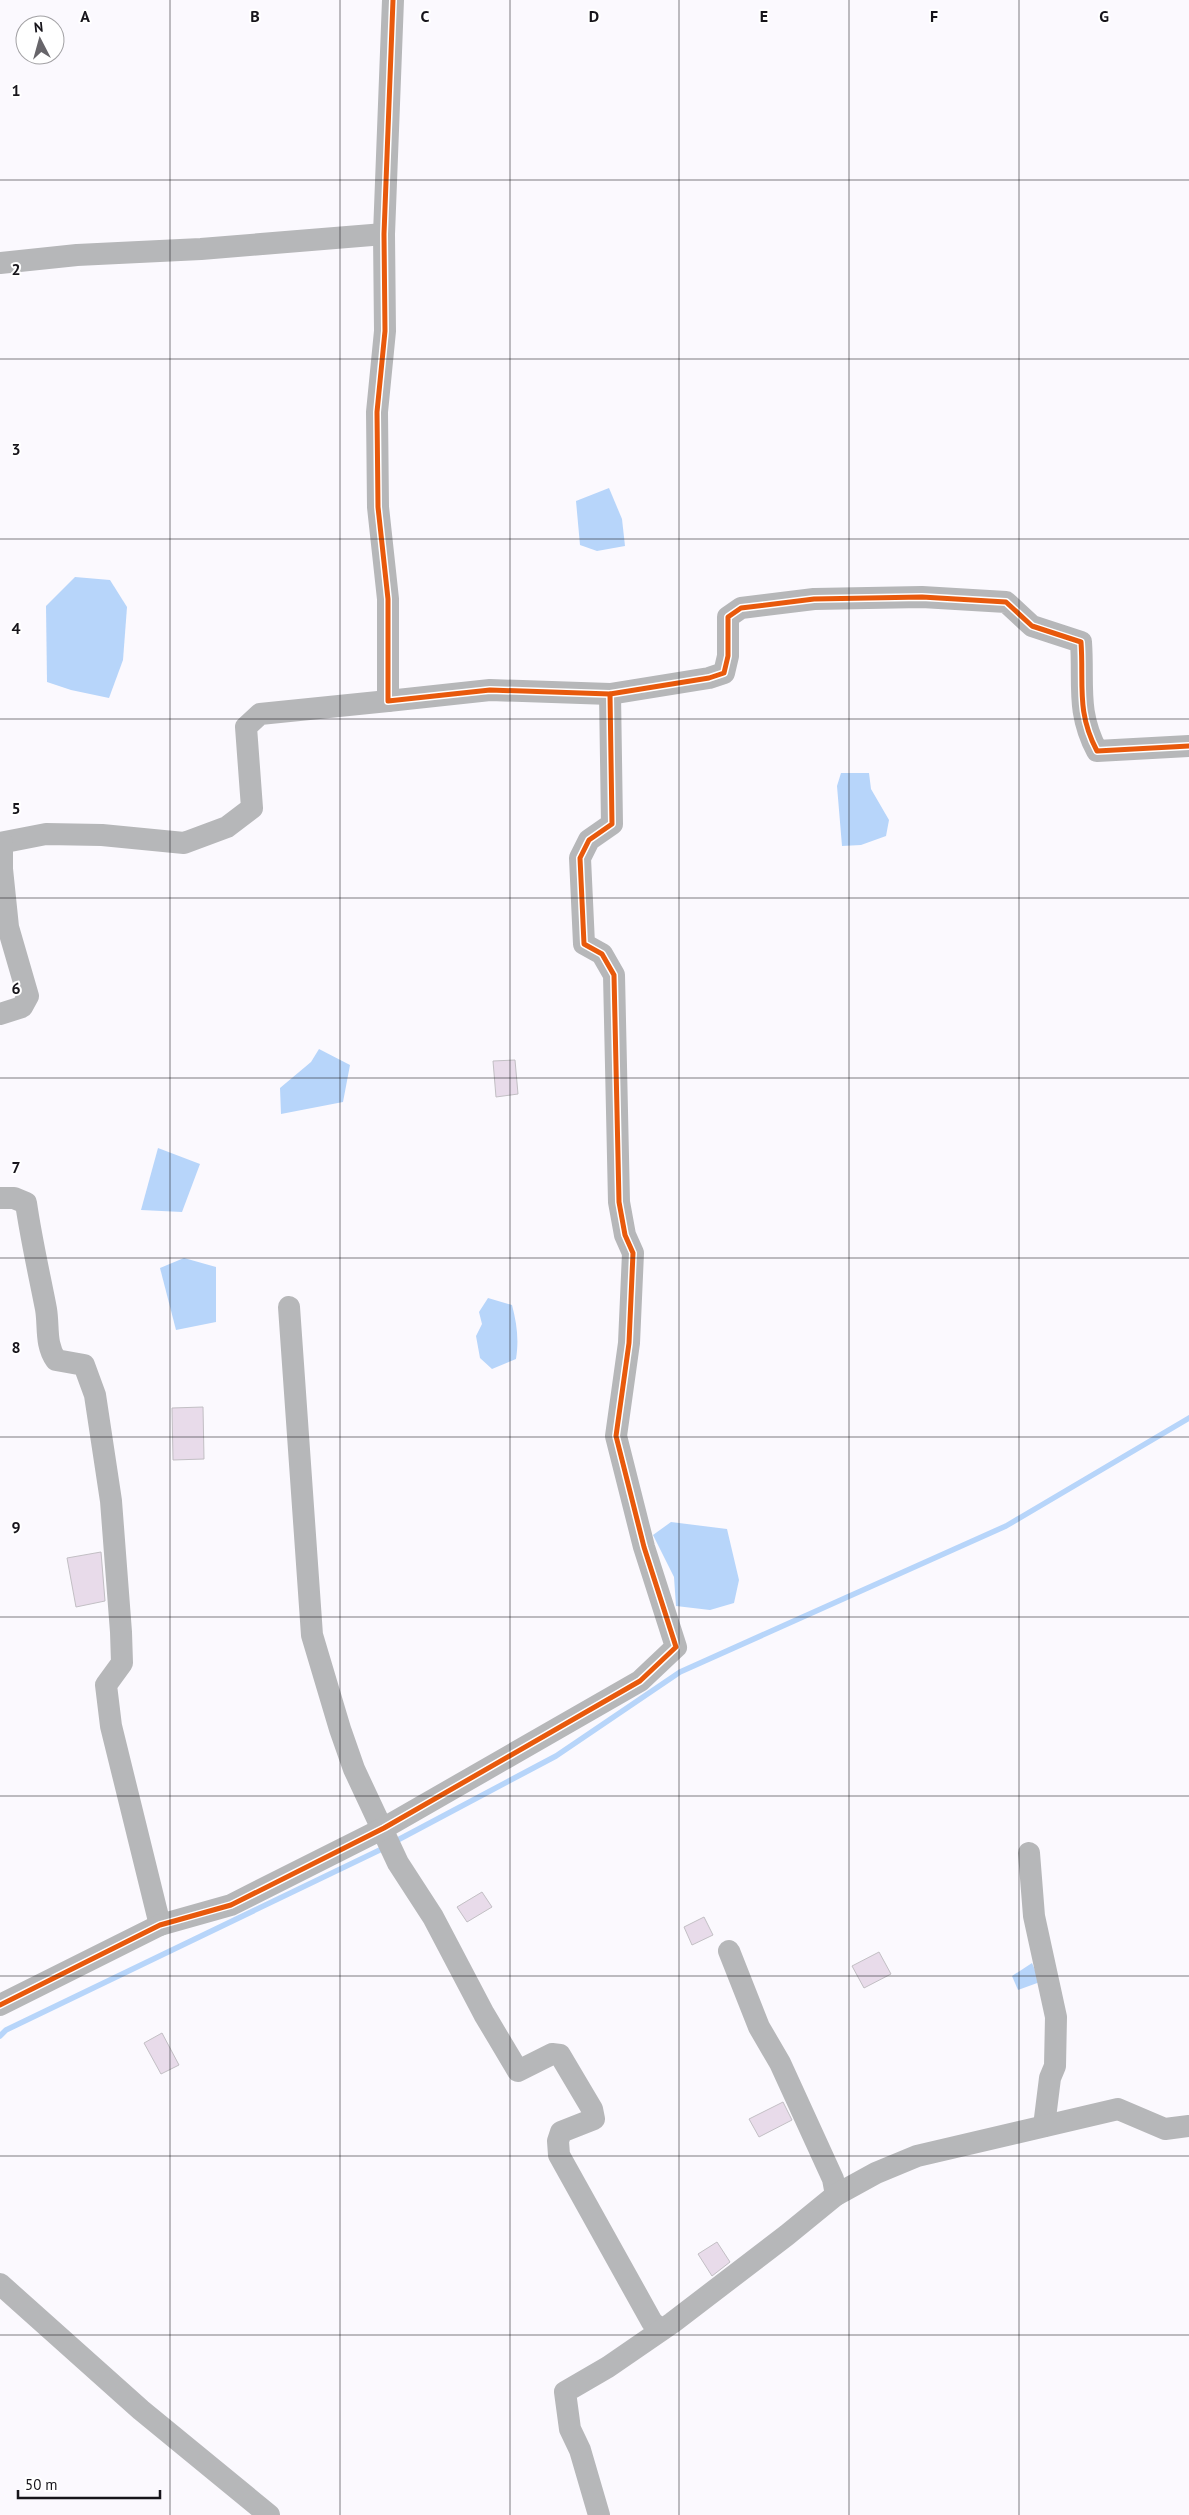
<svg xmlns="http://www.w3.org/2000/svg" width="1189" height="2515" viewBox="0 0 1189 2515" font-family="'PT Sans',sans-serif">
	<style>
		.water { fill: #b7d5fa }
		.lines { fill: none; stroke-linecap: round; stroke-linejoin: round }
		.stream { stroke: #b7d5fa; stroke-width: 5.5 }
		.building { fill: #e8dbea; stroke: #c2bfc4 }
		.minor { stroke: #b6b7b9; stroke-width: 22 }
		.cycleway-casing { stroke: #fff; stroke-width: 8 }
		.cycleway { stroke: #e8590c; stroke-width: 5 }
		.grid { fill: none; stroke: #17151b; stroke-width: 1; stroke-opacity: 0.55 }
		.grid-label { font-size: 16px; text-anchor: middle; font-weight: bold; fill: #17151b; stroke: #fff; stroke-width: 4; stroke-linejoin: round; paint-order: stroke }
	</style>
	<rect width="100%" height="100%" fill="#fbf9fe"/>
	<g class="water">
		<polygon points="609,488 622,519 625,546 597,551 580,545 576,501"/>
		<polygon points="75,577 110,580 127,607 123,660 109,698 71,690 47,682 46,606"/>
		<polygon points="841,773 869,773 871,789 889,820 886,836 861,845 842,846 837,786"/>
		<polygon points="319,1049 350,1065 343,1102 281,1114 280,1088 311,1062"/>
		<polygon points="158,1148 200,1164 182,1212 141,1210"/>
		<polygon points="184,1258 216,1267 216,1322 176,1330 160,1268"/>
		<path d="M488,1298L512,1305C517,1324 519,1340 516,1359L492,1369L480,1358L476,1336L482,1324L479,1312Z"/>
		<polygon points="671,1522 727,1529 739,1580 734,1603 710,1610 676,1606 674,1577 653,1535"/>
		<polygon points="1032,1963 1040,1982 1018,1990 1012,1976"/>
	</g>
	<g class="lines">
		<g class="stream">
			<polyline points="394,1842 556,1756 680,1672 1006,1526 1189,1418"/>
			<polyline points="0,2036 6,2030 386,1847"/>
		</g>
	</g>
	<g class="building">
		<polygon points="515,1060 518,1094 496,1097 493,1061"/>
		<polygon points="203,1407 204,1459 173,1460 172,1408"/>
		<polygon points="101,1552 105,1601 76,1607 67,1558"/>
		<polygon points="482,1892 492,1907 467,1922 457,1907"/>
		<polygon points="704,1917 713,1935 692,1945 684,1927"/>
		<polygon points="879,1952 891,1974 864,1988 852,1966"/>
		<polygon points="162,2033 179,2065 161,2074 144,2043"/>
		<polygon points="783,2102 792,2120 759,2137 749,2119"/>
		<polygon points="717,2242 730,2262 712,2276 698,2254"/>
	</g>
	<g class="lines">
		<g class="minor">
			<path d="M393,0L384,234L385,331L377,412L378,507L388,599V701L490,690L610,694L709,678L724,673L728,656V617L741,608L814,599L922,597L1006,602L1032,626L1081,642C1084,684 1076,711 1097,751L1189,746"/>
			<polyline points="0,263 77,255 201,249 384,234"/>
			<polyline points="0,843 46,834 102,835 184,843 227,827 252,808 246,727 260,714 388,701"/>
			<polyline points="0,1014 22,1007 28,996 8,927 2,869 2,843"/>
			<path d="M0,1198H14L26,1203C31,1238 39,1273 46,1309C49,1327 45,1344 56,1360L84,1365L95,1395L111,1501L121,1632L122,1663L106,1685L111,1726L160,1925"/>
			<polyline points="289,1307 312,1635 340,1729 354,1769 398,1863 433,1917 484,2014 518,2071 552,2054 560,2055 592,2109 594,2119 561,2132 558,2141 559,2155 652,2322 661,2330"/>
			<polyline points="1029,1853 1034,1916 1056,2017 1055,2066 1050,2078 1044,2126"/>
			<polyline points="729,1951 759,2027 780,2063 833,2179 836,2195"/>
			<polyline points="0,2005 160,1925 231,1905 384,1828 640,1681 676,1647 644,1547 616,1436 629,1343 633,1253 625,1235 619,1202 614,975 602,954 584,944 580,858 589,840 612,824 610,694"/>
			<polyline points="0,2284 141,2410 269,2515"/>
			<polyline points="599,2515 580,2450 570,2429 565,2392 608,2367 672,2323 787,2235 836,2195 876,2173 917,2156 1118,2109 1165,2129 1189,2126"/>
		</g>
		<defs>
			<g id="cycleway">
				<path d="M393,0L384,234L385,331L377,412L378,507L388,599V701L490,690L610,694L709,678L724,673L728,656V617L741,608L814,599L922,597L1006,602L1032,626L1081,642C1084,684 1076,711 1097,751L1189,746"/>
				<polyline points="0,2005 160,1925 231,1905 384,1828 640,1681 676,1647 644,1547 616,1436 629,1343 633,1253 625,1235 619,1202 614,975 602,954 584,944 580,858 589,840 612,824 610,694"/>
			</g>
		</defs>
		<use href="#cycleway" class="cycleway-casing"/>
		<use href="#cycleway" class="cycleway"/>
	</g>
	<path class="grid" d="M170,0V2515M340,0V2515M510,0V2515M679,0V2515M849,0V2515M1019,0V2515M0,180H1189M0,359H1189M0,539H1189M0,719H1189M0,898H1189M0,1078H1189M0,1258H1189M0,1437H1189M0,1617H1189M0,1796H1189M0,1976H1189M0,2156H1189M0,2335H1189"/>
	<g class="grid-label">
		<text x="85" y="22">A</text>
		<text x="255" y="22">B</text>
		<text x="425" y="22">C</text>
		<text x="594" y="22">D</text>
		<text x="764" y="22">E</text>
		<text x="934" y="22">F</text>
		<text x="1104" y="22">G</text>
		<text x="16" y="96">1</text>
		<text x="16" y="275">2</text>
		<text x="16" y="455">3</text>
		<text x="16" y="634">4</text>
		<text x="16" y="814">5</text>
		<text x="16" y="994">6</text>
		<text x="16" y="1173">7</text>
		<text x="16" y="1353">8</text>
		<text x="16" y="1533">9</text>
	</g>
	<g transform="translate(40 40) rotate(354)"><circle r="24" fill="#ffffff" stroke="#a2a1a4"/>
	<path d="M0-4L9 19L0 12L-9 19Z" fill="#67656a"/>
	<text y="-8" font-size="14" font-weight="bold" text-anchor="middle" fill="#17151b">N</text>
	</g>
	<path d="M18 2490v8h142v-8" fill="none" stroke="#17151b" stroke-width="2.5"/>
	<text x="25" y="2490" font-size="15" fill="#17151b" stroke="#ffffff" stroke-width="4" paint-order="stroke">50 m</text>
</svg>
